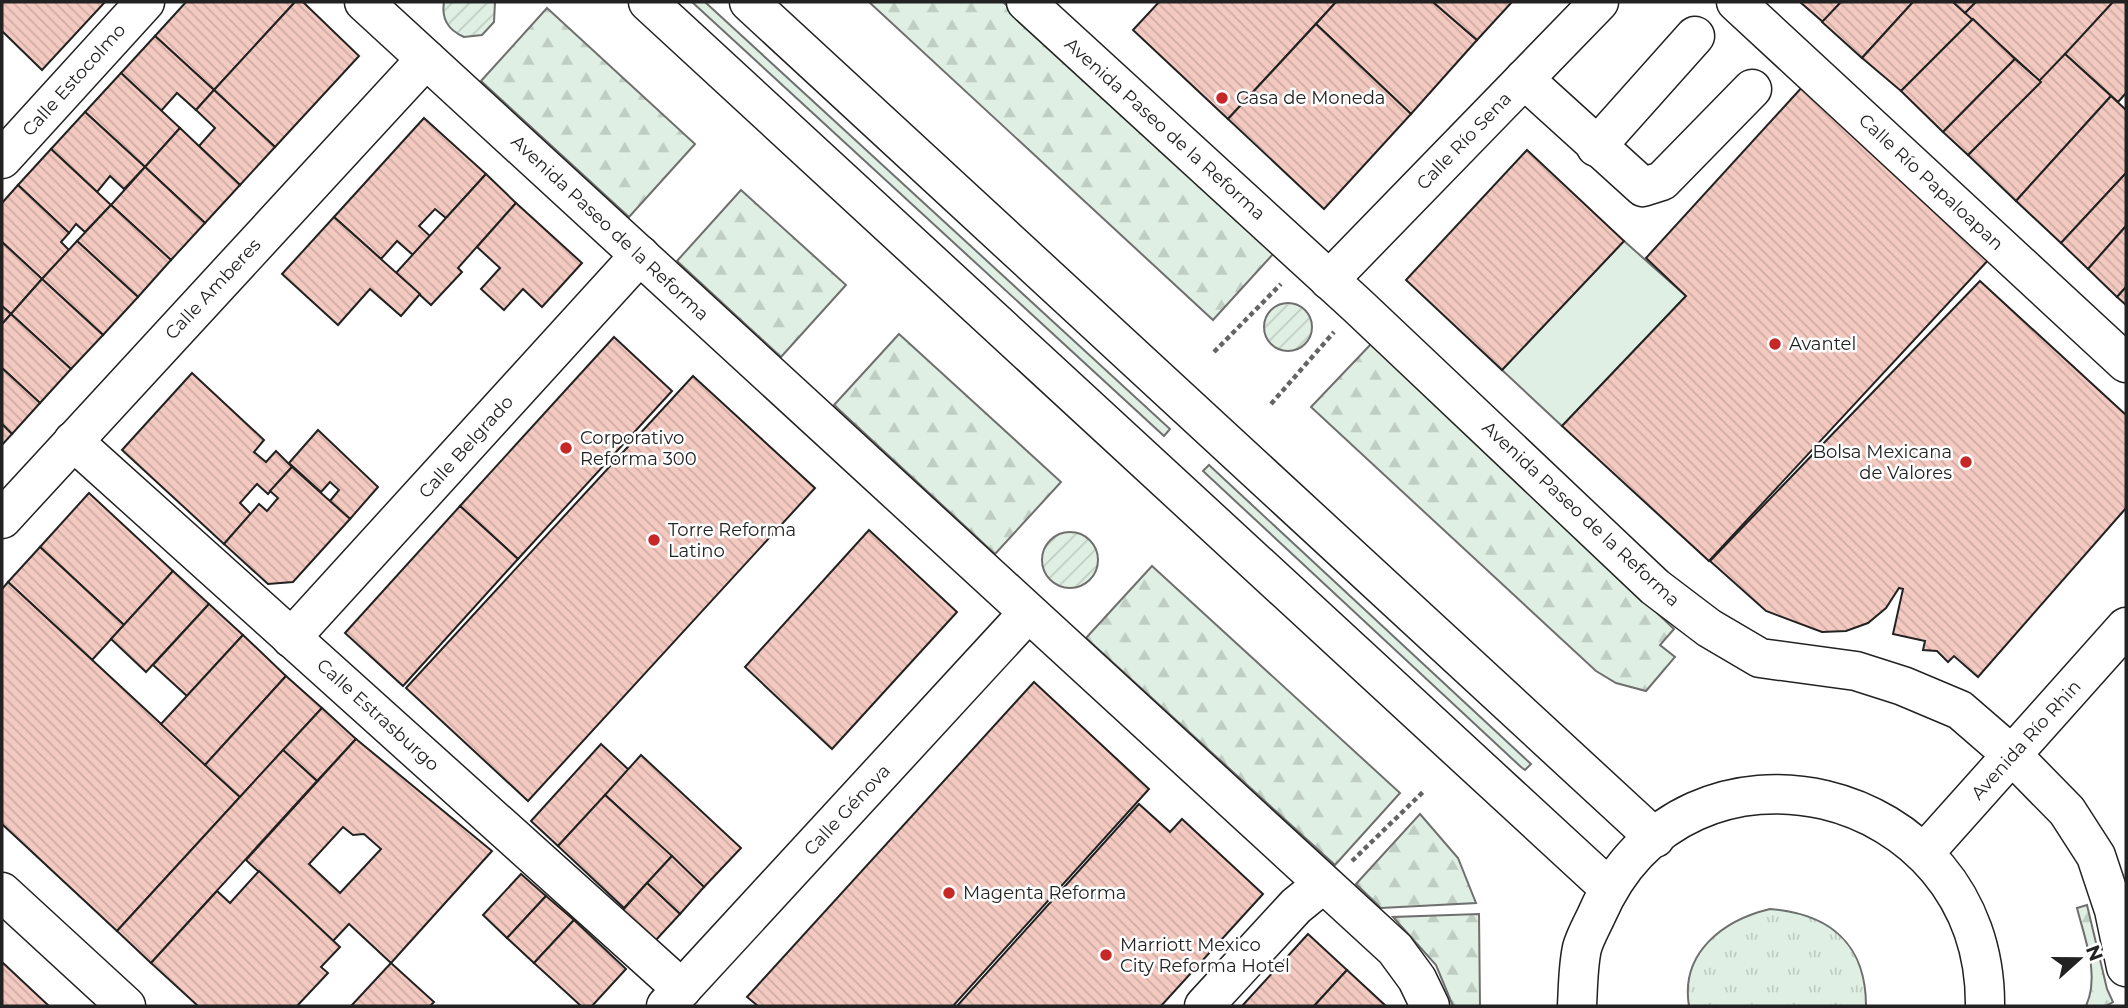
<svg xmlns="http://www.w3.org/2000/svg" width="2128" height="1008" viewBox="0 0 2128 1008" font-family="Montserrat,sans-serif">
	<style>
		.grass { fill: #e0efe3; stroke: #6f6f6f; stroke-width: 2 }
		.forest { fill: url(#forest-firs); stroke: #6f6f6f; stroke-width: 2 }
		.park { fill: url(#park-tufts); stroke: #6f6f6f; stroke-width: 2 }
		.garden { fill: url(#garden-furrows); stroke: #6f6f6f; stroke-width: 2 }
		.building { fill: url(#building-back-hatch); stroke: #222; stroke-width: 2; fill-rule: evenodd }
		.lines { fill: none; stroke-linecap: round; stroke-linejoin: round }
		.minor-casing { stroke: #222; stroke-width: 41 }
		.major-casing { stroke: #222; stroke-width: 41 }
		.path { stroke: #646464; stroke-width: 4.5; stroke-dasharray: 5 3.5; stroke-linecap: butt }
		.minor { stroke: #fff; stroke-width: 38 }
		.major { stroke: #fff; stroke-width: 38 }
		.poi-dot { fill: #c62828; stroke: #fff; stroke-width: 2.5 }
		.labels { text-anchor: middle; stroke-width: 5; stroke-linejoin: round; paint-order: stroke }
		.street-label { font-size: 18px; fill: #222; stroke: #fff }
		.poi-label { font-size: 18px; fill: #222; stroke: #fff; text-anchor: start }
	</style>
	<defs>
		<pattern id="forest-firs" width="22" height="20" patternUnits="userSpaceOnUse" patternTransform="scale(1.75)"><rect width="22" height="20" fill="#e0efe3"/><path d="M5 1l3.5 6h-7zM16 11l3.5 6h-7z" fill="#c0cdc2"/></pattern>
		<pattern id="park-tufts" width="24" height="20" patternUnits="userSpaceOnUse" patternTransform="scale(1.75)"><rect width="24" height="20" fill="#e0efe3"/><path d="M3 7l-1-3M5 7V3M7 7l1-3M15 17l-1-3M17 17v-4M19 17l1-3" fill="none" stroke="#c0cdc2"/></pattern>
		<pattern id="garden-furrows" width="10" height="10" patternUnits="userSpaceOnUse" patternTransform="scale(1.75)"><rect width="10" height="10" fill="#e0efe3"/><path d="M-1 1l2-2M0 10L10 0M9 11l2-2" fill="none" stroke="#c0cdc2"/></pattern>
		<pattern id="building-back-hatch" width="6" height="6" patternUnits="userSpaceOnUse" patternTransform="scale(1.75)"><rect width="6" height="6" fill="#f3c9c0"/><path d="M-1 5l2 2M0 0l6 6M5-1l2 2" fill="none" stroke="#d0aca5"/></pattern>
	</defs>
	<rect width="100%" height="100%" fill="#fff"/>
	<g class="grass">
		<polygon points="692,2 705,2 1170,429 1164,436"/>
		<polygon points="1624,241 1686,296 1562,426 1502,370"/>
		<polygon points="1209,465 1531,764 1525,770 1521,767 1203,471"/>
	</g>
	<g class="forest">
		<polygon points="869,2 1003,2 1274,253 1213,320"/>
		<polygon points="547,8 695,144 629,217 481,81"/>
		<polygon points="741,190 846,285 781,357 677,261"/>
		<polygon points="899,334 1061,482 995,554 834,405"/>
		<polygon points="1372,343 1674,629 1660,645 1675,657 1646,691 1616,683 1596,671 1311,407"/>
		<polygon points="1152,566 1400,793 1335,865 1086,638"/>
		<polygon points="1420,814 1458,858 1476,903 1381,908 1356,884"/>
		<path d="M2087,905L2107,989L2113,1002L2106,1006H2086C2100,975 2085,940 2077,908Z"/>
		<polygon points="1479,914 1480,1006 1453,1006 1436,965 1393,917"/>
	</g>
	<path class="park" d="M1770,909C1830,914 1866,944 1866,1006H1689C1680,952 1724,920 1770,909Z"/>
	<g class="garden">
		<path d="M444,2H495L494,22L482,35L464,37C448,30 441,19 444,2Z"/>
		<circle cx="1288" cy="327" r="24"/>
		<circle cx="1070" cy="560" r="28"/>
	</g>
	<g class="building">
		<polygon points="2,2 105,2 42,70 2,31"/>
		<polygon points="186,2 295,2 214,90 155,36"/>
		<polygon points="295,2 303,2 359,56 275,147 214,90"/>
		<polygon points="1159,2 1336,2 1228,119 1133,30"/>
		<polygon points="1336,2 1433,2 1477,40 1411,114 1316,24"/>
		<polygon points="1433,2 1512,2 1477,40"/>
		<polygon points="1800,2 1841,2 1823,22"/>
		<polygon points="1841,2 1913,2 1862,58 1822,22"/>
		<polygon points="1913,2 1953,2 1973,19 1901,91 1862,58"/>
		<polygon points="1953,2 1976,2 1965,13"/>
		<polygon points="1976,2 2113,2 2041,82 1965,13"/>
		<polygon points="2113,2 2126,2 2126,93 2118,102 2065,54"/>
		<polygon points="1973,19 2015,59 1943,132 1901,91"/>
		<polygon points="1316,24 1411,114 1324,209 1228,119"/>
		<polygon points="155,36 214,90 196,110 177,93 161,111 121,73"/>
		<polygon points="2065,54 2111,96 2016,201 1968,155"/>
		<polygon points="2015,59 2041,82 1968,155 1943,132"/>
		<polygon points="121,73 180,128 145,167 85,112"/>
		<polygon points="1804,85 1992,256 1709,561 1562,426 1686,296 1646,258"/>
		<polygon points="214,90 275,147 240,185 199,146 215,128 196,110"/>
		<polygon points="2111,96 2126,110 2126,173 2061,243 2016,201"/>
		<polygon points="85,112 145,167 124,189 110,176 97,192 51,149"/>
		<polygon points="424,118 486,174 446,218 435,209 419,226 430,236 413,255 397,241 381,259 334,217"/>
		<polygon points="180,128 240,185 205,223 145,167"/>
		<polygon points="51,149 111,205 85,232 76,224 69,233 18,185"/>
		<polygon points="1527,150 1624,241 1502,370 1406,280"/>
		<polygon points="145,167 205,223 171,260 111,205"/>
		<polygon points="2126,173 2126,226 2088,269 2061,243"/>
		<polygon points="486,174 516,203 458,268 462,272 431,305 396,273"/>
		<polygon points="18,185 69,233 61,242 69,250 42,279 2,242 2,203"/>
		<polygon points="516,203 582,263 542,307 523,289 504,310 481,289 500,268 477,247"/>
		<polygon points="111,205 171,260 138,297 77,241"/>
		<polygon points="334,217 420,294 401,316 370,289 338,325 282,274"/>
		<polygon points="2126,226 2126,287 2117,297 2088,269"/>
		<polygon points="77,241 138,297 103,335 42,279"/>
		<polygon points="2,242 42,279 11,314 2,306"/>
		<polygon points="42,279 103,335 71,369 11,314"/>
		<polygon points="1980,281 2126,415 2126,508 1978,677 1954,656 1948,662 1937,651 1923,650 1925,641 1893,634 1903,589 1899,588 1886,608 1868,623 1846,631 1822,632 1766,611 1710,561"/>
		<polygon points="2126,287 2126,305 2117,297"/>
		<polygon points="2,306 11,314 2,324"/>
		<polygon points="11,314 71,369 40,403 2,368 2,324"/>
		<polygon points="614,337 672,391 518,559 460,506"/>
		<polygon points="2,368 40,403 12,434 2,424"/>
		<polygon points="192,373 264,440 254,452 266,462 276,451 292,467 268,494 257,484 240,503 251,514 224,544 122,450"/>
		<polygon points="693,376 815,488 528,801 406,688"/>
		<polygon points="2,424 12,434 2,445"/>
		<polygon points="318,430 378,487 350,519 330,501 339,490 330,482 321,492 289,463"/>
		<polygon points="292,467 350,519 293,582 268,584 224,544 259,504 267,511 278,498 270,491"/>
		<polygon points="89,493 173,571 124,625 40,547"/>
		<polygon points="460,506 518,559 403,686 345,633"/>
		<polygon points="869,530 957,612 832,749 745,667"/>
		<polygon points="40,547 124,625 92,660 8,582"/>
		<polygon points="173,571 209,604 146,672 111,639"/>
		<polygon points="8,582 240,797 117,931 2,824 2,589"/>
		<polygon points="209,604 243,635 187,696 153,665"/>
		<polygon points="243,635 286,676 205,765 161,724"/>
		<polygon points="286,676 322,708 240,797 205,765"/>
		<polygon points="1034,682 1149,789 953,1006 758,1006 747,997"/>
		<polygon points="322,708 356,739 317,781 283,750"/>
		<path d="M356,739L492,851L391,963L349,924L333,941L246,860ZM343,827L353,835L364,834L381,849L340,893L309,864Z"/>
		<polygon points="601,744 629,770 558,846 531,821"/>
		<polygon points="283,750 317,781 151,963 117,931"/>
		<polygon points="641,755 741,848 704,887 605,795"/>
		<polygon points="605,795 672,856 624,908 558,846"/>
		<polygon points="1139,804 1170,832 1182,819 1263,894 1161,1006 957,1006"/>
		<polygon points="672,856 704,887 680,914 647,883"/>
		<polygon points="259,871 340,947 321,967 328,973 297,1006 198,1006 151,963 217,891 230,903"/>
		<polygon points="521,874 546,896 507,938 483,915"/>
		<polygon points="647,883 680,914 655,941 622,911"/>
		<polygon points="546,896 574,920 534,963 507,938"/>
		<polygon points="574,920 626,969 592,1006 581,1006 534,963"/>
		<polygon points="1308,934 1347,970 1314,1006 1242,1006"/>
		<polygon points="2,962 49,1006 2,1006"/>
		<polygon points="391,963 434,1002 430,1006 351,1006"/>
		<polygon points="1347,970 1386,1006 1314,1006"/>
	</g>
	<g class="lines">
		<defs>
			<g id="minor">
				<polyline points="364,2 1395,949 1417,979 1430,1006"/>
				<polyline points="1026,2 1358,306 1655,587 1709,628 1760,658 1856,671 1903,686 1960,710 2012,755 2067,811 2096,856 2114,910 2126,967"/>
				<polyline points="1736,2 2126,363"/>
				<polyline points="1524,79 1643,187 1662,181 1752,89"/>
				<polyline points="1596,147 1695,36"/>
				<polyline points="2,159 145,2"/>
				<polyline points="1329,280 1599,2"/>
				<polyline points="73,441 682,989"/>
				<polyline points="2,519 426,59"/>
				<polyline points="291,638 640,255"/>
				<polyline points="1925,852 2126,627"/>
				<polyline points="2,892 126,1006"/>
				<polyline points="666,1006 1028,613"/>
				<polyline points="1204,1006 1296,906 1323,884"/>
			</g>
			<g id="major">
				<polyline points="648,2 1609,888"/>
				<polyline points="749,2 1655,838"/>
				<path d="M1577,1006C1578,988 1578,966 1582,948C1585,937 1592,925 1597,914C1685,711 1987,782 1985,1006"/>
			</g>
		</defs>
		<use href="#minor" class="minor-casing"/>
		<use href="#major" class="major-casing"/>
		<g class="path">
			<polyline points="1214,352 1281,284"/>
			<polyline points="1271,404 1334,332"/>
			<polyline points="1352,861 1424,791"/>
		</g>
		<use href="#minor" class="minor"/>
		<use href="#major" class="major"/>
	</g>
	<g class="poi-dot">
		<circle cx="1222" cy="98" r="7"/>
		<circle cx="1775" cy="344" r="7"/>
		<circle cx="566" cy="448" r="7"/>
		<circle cx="1966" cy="462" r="7"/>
		<circle cx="654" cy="540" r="7"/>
		<circle cx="949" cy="893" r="7"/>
		<circle cx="1106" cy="955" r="7"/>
	</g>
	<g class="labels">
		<g class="street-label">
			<text transform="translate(74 80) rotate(-48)" y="6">Calle Estocolmo</text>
			<text transform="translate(1165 129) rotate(42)" y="6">Avenida Paseo de la Reforma</text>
			<text transform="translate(1464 141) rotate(-46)" y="6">Calle Río Sena</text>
			<text transform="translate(1931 182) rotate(43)" y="6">Calle Río Papaloapan</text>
			<text transform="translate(610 228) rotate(43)" y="6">Avenida Paseo de la Reforma</text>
			<text transform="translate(213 289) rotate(-47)" y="6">Calle Amberes</text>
			<text transform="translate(466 447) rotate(-48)" y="6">Calle Belgrado</text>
			<text transform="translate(1581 514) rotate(43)" y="6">Avenida Paseo de la Reforma</text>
			<text transform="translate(378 715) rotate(42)" y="6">Calle Estrasburgo</text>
			<text transform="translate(2026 740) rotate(-48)" y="6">Avenida Río Rhin</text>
			<text transform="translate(847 810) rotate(-47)" y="6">Calle Génova</text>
		</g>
		<g class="poi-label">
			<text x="1236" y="104">Casa de Moneda</text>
			<text x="1789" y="350">Avantel</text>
			<text x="580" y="444">Corporativo<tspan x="580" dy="21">Reforma 300</tspan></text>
			<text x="1952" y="458" text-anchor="end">Bolsa Mexicana<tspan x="1952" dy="21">de Valores</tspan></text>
			<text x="668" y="536">Torre Reforma<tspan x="668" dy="21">Latino</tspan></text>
			<text x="963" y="899">Magenta Reforma</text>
			<text x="1120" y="951">Marriott Mexico<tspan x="1120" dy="21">City Reforma Hotel</tspan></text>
		</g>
	</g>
	<rect width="2128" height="1008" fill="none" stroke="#222222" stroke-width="7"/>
	<g transform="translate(2079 959) rotate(69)" stroke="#ffffff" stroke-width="5" paint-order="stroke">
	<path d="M0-5L12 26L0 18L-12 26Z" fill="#222222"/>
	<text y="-10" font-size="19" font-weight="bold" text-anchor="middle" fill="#222222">N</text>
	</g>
</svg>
